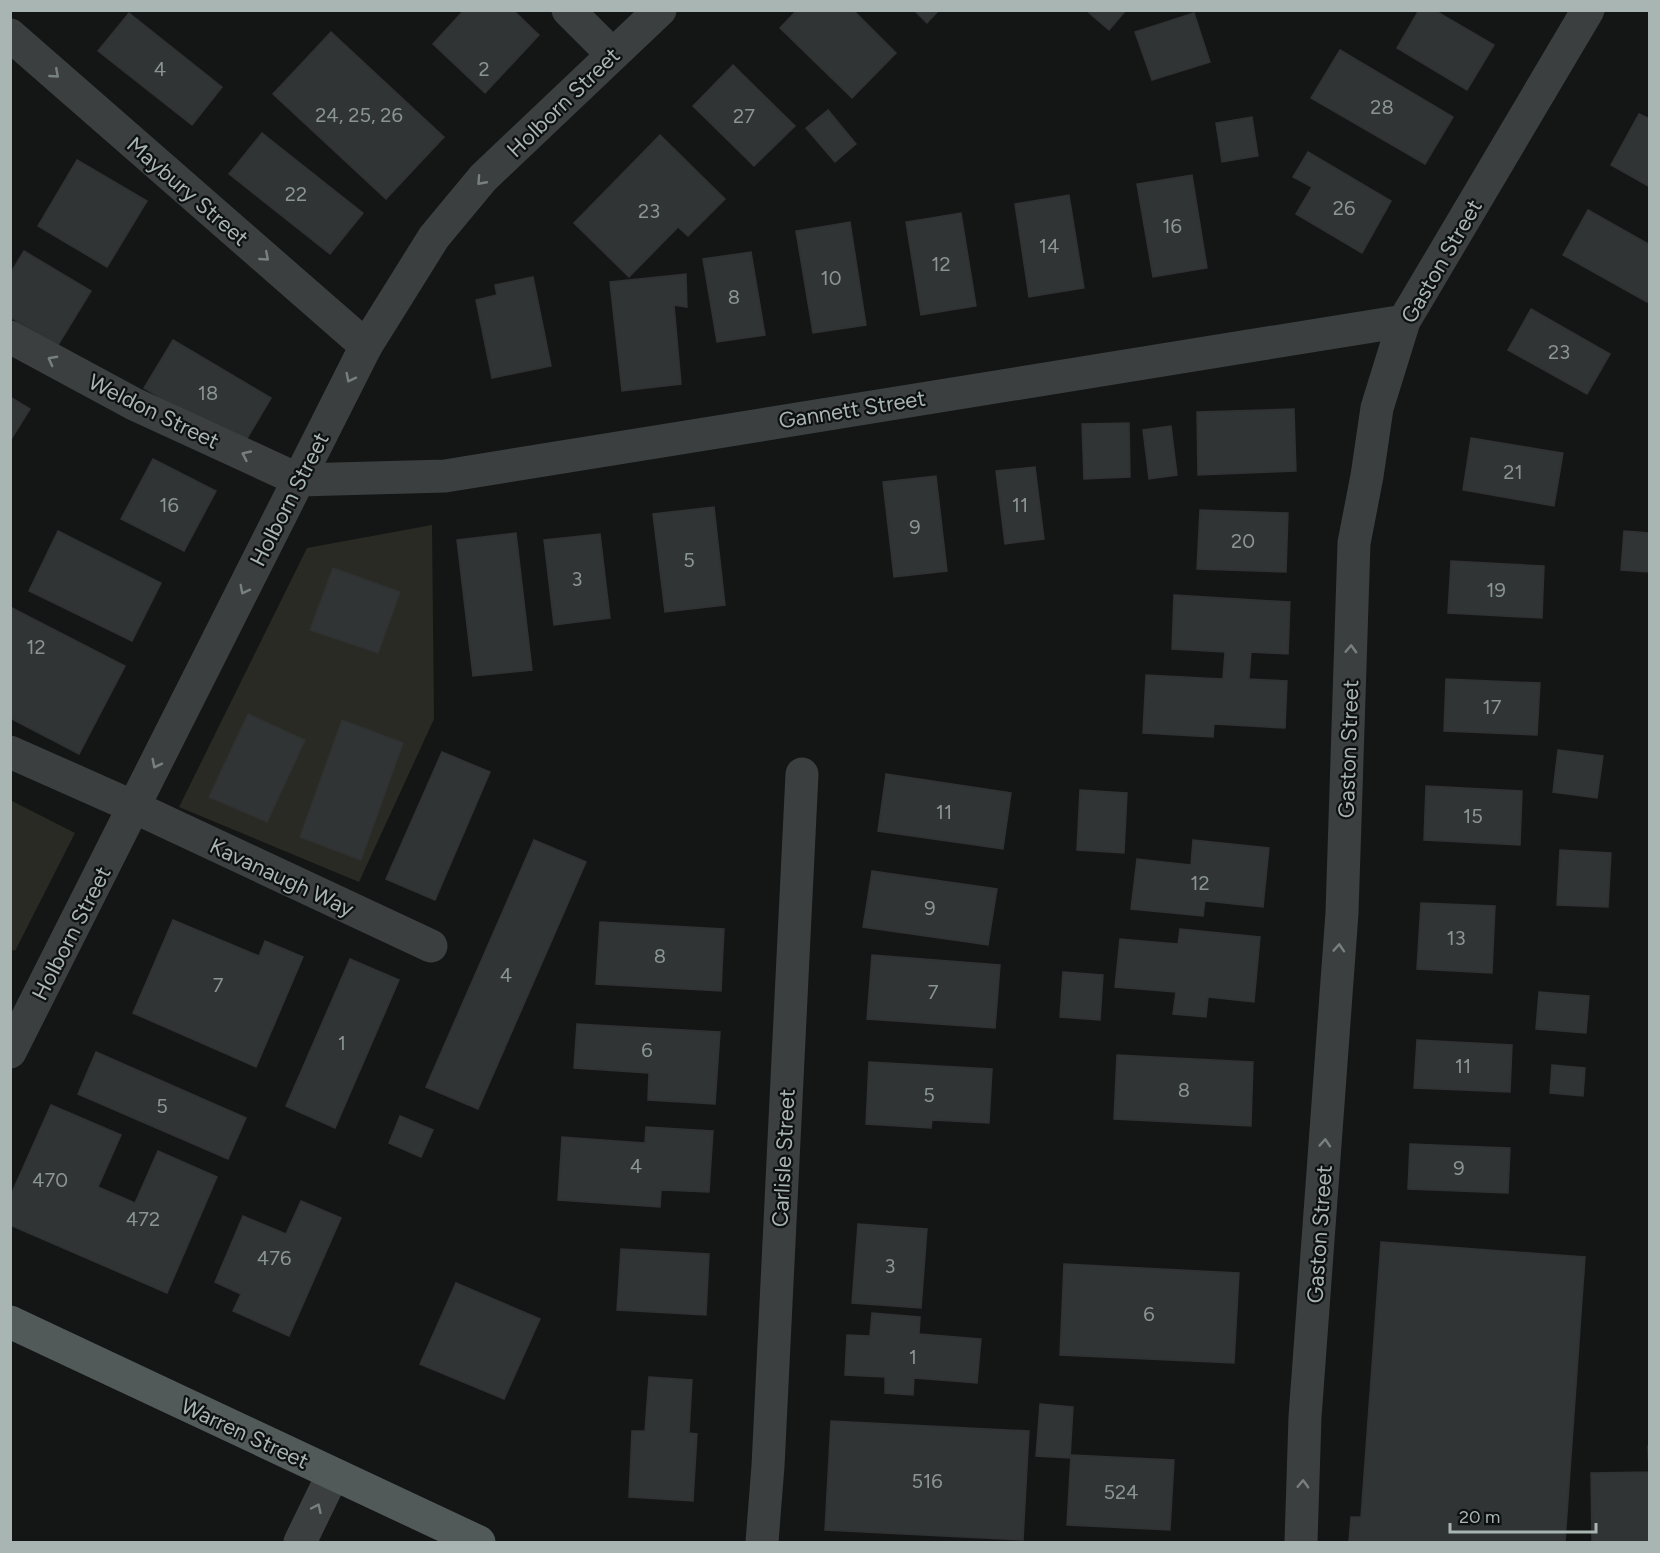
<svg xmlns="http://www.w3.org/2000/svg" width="1660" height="1553" viewBox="0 0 1660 1553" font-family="Figtree,sans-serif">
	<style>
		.green { fill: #292a23 }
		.building { fill: #313435; stroke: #2f3132; stroke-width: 1.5 }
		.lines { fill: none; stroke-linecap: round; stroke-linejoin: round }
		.minor { stroke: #3b3f3f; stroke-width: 33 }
		.major { stroke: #525959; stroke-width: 33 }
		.oneway { stroke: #77807e }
		.labels { text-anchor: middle; stroke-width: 4.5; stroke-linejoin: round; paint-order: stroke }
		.number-label { font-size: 20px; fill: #8a9593 }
		.street-label { font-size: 22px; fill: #a8b5b2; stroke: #0f1111 }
	</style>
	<rect width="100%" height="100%" fill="#141616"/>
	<g class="green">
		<polygon points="432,525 434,719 359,882 179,807 307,548"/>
		<polygon points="10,800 75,833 15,951 10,949"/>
	</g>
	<g class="building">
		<polygon points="464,10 513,10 539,35 485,93 433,44"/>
		<polygon points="797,10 853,10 896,53 852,98 780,28"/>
		<polygon points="914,10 939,10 927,23"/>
		<polygon points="1086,10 1126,10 1109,30"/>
		<polygon points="1419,10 1434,10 1494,45 1467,90 1397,48"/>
		<polygon points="129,13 222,87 192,125 98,51"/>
		<polygon points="1194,13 1210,62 1152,80 1135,32"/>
		<polygon points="331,32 444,137 386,199 273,94"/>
		<polygon points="1340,50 1453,117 1425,164 1311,98"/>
		<polygon points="733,65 795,126 754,166 693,106"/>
		<polygon points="828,110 856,144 835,162 806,128"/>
		<polygon points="1639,114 1650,119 1650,187 1611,165"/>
		<polygon points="1252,117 1258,156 1222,162 1216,123"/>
		<polygon points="262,133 363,213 330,254 229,174"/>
		<polygon points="660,135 725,199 688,236 678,227 629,277 574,223"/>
		<polygon points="1308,152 1391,201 1362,253 1296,214 1312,187 1293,177"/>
		<polygon points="77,160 147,201 107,267 38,226"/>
		<polygon points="1192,175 1207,268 1153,277 1137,184"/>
		<polygon points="1069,195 1084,288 1029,297 1015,204"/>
		<polygon points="1588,210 1650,245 1650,298 1647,302 1563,255"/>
		<polygon points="961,213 976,306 921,315 906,222"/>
		<polygon points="850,222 866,325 813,333 796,231"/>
		<polygon points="24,251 91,291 58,345 10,317 10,274"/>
		<polygon points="751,252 765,335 717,342 703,259"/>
		<polygon points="686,274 687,307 674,305 681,384 622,391 610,282"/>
		<polygon points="533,277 551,366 492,378 476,300 497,295 495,285"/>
		<polygon points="1531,309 1610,354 1587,394 1508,350"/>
		<polygon points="173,340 271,398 242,447 144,388"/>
		<polygon points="10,397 30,409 10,441"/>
		<polygon points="1294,409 1296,471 1198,475 1197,412"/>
		<polygon points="1129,423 1130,477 1084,479 1082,424"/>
		<polygon points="1171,426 1177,475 1149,479 1143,430"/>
		<polygon points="1471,438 1563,453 1554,506 1463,490"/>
		<polygon points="153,459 216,491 184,551 121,519"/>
		<polygon points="1035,467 1044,539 1005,544 996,471"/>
		<polygon points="936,476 947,571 894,577 883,482"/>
		<polygon points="714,507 725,605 665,612 653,514"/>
		<polygon points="1200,510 1288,513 1286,572 1197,569"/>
		<polygon points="58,531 161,583 132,641 29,591"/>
		<polygon points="1624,531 1650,533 1650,572 1621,570"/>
		<polygon points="516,533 532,670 473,676 457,540"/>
		<polygon points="600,534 610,618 554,625 544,540"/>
		<polygon points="1451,561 1544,566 1542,618 1448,613"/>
		<polygon points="333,568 400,592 378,653 310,630"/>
		<polygon points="1174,595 1290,602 1288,654 1251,652 1249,679 1287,681 1285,728 1214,724 1213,737 1143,733 1146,675 1223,679 1225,652 1172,649"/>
		<polygon points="10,607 125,666 79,754 10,718"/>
		<polygon points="1446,679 1540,683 1537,735 1444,731"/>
		<polygon points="248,714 305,740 267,822 209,797"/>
		<polygon points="342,720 403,743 361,860 300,837"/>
		<polygon points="1558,750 1603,756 1597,798 1553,792"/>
		<polygon points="442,752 490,772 435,900 386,879"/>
		<polygon points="886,774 1011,793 1003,849 878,831"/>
		<polygon points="1426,786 1522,791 1520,845 1424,840"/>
		<polygon points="1080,790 1127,793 1124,853 1077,850"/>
		<polygon points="534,840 586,862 478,1109 426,1087"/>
		<polygon points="1193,840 1269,848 1263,907 1205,901 1203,916 1131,909 1137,859 1191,865"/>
		<polygon points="1560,850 1611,853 1608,907 1557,905"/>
		<polygon points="872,871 997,889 988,945 863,927"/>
		<polygon points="1421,903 1495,906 1492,973 1417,969"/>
		<polygon points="173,920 259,956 265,941 303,957 256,1067 133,1013"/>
		<polygon points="600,922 724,929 721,991 596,984"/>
		<polygon points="1180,929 1260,937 1254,1002 1208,997 1206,1017 1173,1014 1176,992 1115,987 1120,939 1178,944"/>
		<polygon points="872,955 1000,965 995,1028 867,1019"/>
		<polygon points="350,959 399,980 335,1128 286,1106"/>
		<polygon points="1063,972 1103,975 1100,1020 1060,1017"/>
		<polygon points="1539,992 1589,996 1586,1033 1536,1029"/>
		<polygon points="577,1024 720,1032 715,1104 648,1100 649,1073 574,1068"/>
		<polygon points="1417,1040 1512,1045 1510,1092 1414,1088"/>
		<polygon points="96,1052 246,1118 228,1159 78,1094"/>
		<polygon points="1117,1055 1253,1062 1251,1126 1114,1119"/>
		<polygon points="869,1062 992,1069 989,1123 932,1120 931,1128 866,1124"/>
		<polygon points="1552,1065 1585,1068 1583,1096 1550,1093"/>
		<polygon points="51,1105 121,1135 98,1187 135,1203 158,1151 217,1177 167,1293 10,1225 10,1197"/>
		<polygon points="400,1116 433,1130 421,1157 389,1143"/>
		<polygon points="646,1127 713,1131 709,1192 661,1190 660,1207 558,1200 562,1137 645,1143"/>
		<polygon points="1410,1144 1510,1148 1508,1193 1408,1189"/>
		<polygon points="301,1201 341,1218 289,1336 233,1311 241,1294 215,1282 243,1216 286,1234"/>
		<polygon points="858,1224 927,1229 921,1308 852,1303"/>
		<polygon points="1381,1242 1585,1257 1565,1542 1349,1542 1351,1517 1361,1517"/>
		<polygon points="621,1249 709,1254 706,1315 617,1310"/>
		<polygon points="1064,1264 1239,1273 1234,1363 1060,1355"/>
		<polygon points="456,1283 540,1319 504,1399 420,1364"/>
		<polygon points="872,1313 920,1317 919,1334 981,1339 977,1383 914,1378 913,1395 885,1393 885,1377 845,1375 847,1335 870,1336"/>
		<polygon points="649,1377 692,1380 689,1433 697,1434 693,1501 629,1497 632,1431 645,1431"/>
		<polygon points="1040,1404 1073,1407 1070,1458 1036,1456"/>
		<polygon points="831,1421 1029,1431 1023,1540 825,1530"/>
		<polygon points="1648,1446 1650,1446 1650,1542 1592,1542 1591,1473 1649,1472"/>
		<polygon points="1071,1455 1174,1460 1170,1530 1067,1525"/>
	</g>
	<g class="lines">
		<g class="minor">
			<polyline points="568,10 612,54"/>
			<polyline points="10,35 366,346"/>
			<polyline points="10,337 134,404 299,480 445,476 1404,321"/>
			<polyline points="10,752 134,807 431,946"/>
			<polyline points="10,1052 366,346 434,237 483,178 660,10"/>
			<polyline points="300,1542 333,1474"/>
			<polyline points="762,1542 768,1466 802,774"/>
			<polyline points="1301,1542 1305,1417 1342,913 1354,543 1367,476 1377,408 1404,321 1588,10"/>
		</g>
		<polyline class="major" points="10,1322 479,1542"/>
	</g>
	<defs><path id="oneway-chevron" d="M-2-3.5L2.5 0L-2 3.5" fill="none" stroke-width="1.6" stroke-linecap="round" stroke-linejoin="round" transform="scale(1.5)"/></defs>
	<g class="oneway">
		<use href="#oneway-chevron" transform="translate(55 74) rotate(41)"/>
		<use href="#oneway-chevron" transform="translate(481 181) rotate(132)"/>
		<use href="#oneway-chevron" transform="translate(265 257) rotate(41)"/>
		<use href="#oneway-chevron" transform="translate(52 360) rotate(-152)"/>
		<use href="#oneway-chevron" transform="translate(350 378) rotate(117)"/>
		<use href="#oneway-chevron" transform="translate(246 455) rotate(-155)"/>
		<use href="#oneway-chevron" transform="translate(244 590) rotate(117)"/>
		<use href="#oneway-chevron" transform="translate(1351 649) rotate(-88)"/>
		<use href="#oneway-chevron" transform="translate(156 764) rotate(117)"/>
		<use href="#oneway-chevron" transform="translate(1339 948) rotate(-86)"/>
		<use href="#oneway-chevron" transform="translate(1325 1143) rotate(-86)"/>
		<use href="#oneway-chevron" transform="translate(1303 1484) rotate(-88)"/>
		<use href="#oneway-chevron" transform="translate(317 1508) rotate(-65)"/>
	</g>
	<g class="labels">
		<g class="number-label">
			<text x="160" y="76">4</text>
			<text x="484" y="76">2</text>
			<text x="1382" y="114">28</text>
			<text x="359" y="122">24, 25, 26</text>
			<text x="744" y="123">27</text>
			<text x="296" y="201">22</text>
			<text x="1344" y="215">26</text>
			<text x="649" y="218">23</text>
			<text x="1172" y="233">16</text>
			<text x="1049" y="253">14</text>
			<text x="941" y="271">12</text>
			<text x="831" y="285">10</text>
			<text x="734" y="304">8</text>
			<text x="1559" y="359">23</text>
			<text x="208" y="400">18</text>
			<text x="1513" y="479">21</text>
			<text x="169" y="512">16</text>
			<text x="1020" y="512">11</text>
			<text x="915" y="534">9</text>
			<text x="1243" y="548">20</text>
			<text x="689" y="567">5</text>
			<text x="577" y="586">3</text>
			<text x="1496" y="597">19</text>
			<text x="36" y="654">12</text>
			<text x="1492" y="714">17</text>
			<text x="944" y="819">11</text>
			<text x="1473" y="823">15</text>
			<text x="1200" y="890">12</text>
			<text x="930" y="915">9</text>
			<text x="1456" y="945">13</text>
			<text x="660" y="963">8</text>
			<text x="506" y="982">4</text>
			<text x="218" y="992">7</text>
			<text x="933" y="999">7</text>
			<text x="342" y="1050">1</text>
			<text x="647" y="1057">6</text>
			<text x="1463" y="1073">11</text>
			<text x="1184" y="1097">8</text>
			<text x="929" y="1102">5</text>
			<text x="162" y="1113">5</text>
			<text x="636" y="1173">4</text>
			<text x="1459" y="1175">9</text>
			<text x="50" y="1187">470</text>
			<text x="143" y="1226">472</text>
			<text x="274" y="1265">476</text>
			<text x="890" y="1273">3</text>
			<text x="1149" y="1321">6</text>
			<text x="913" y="1364">1</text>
			<text x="927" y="1488">516</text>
			<text x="1121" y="1499">524</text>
		</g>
		<g class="street-label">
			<text transform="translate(563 102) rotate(-44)" y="8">Holborn Street</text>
			<text transform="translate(188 191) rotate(41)" y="8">Maybury Street</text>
			<text transform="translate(1441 261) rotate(-60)" y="8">Gaston Street</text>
			<text transform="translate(852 409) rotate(-9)" y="8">Gannett Street</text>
			<text transform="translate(154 411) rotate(26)" y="8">Weldon Street</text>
			<text transform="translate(289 499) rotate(-63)" y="8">Holborn Street</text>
			<text transform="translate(1348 749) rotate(-88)" y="8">Gaston Street</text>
			<text transform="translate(282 877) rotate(25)" y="8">Kavanaugh Way</text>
			<text transform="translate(71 933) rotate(-63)" y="8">Holborn Street</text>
			<text transform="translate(783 1158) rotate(-87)" y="8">Carlisle Street</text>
			<text transform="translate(1319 1234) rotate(-86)" y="8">Gaston Street</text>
			<text transform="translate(245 1433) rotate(25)" y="8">Warren Street</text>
		</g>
	</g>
	<rect width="1660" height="1553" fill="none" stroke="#a8b5b2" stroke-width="24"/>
	<path d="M1450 1523v9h146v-9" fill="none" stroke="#a8b5b2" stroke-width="3"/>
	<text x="1459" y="1523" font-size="18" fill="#a8b5b2" stroke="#0f1111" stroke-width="4.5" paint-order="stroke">20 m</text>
</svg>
